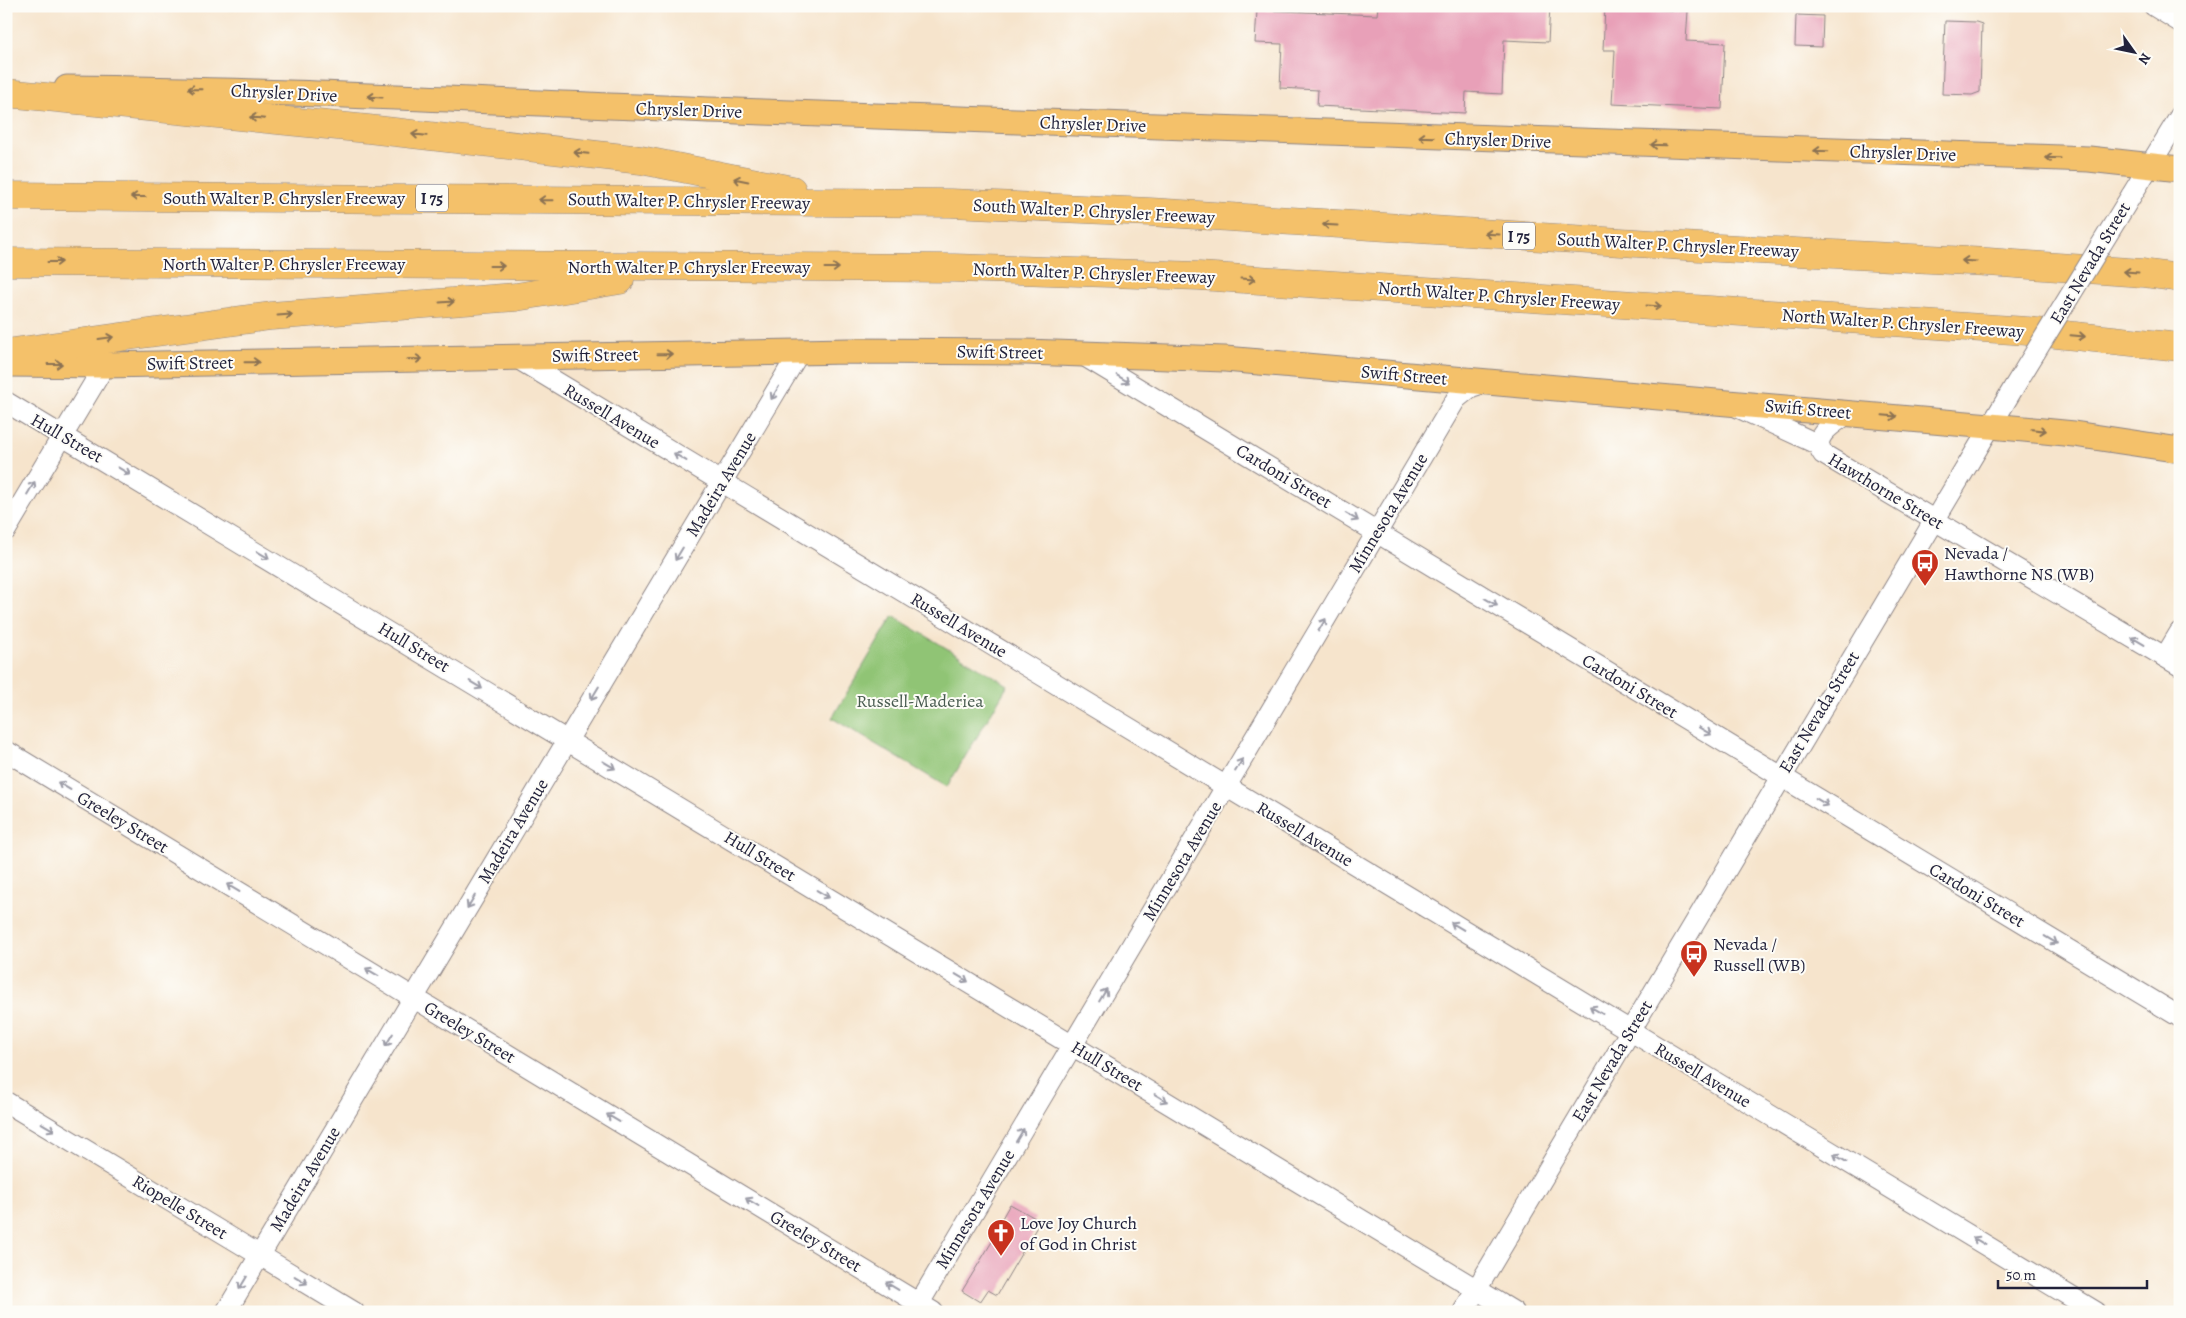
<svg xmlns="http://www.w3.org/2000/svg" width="2186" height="1318" viewBox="0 0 2186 1318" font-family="Alegreya,serif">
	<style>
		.green { fill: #90c475; stroke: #597358 }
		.building { fill: #e8a0b8 }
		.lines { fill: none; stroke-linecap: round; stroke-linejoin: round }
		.minor-casing { stroke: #8c8384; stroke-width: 22 }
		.major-casing { stroke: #8c8384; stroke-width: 27 }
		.highway-casing { stroke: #8c8384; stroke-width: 29 }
		.minor { stroke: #fff; stroke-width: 20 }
		.major { stroke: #f4c16a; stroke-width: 25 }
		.highway { stroke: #f4c16a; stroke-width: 28 }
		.minor-bridge-casing { stroke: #8c8384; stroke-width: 22; stroke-linecap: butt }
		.minor-bridge { stroke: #fff; stroke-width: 20 }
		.oneway { stroke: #8b7252 }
		.oneway2 { stroke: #9c9ca7 }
		.labels { text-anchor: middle; stroke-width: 4; stroke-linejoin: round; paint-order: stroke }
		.shield { fill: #fdfcf7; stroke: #646373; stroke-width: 1 }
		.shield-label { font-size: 16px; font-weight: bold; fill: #22223b }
		.street-label { font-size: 18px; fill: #22223b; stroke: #fdfcf7 }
		.poi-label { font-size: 18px; fill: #22223b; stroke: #fdfcf7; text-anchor: start }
		.park-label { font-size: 18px; fill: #485b4f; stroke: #fdfcf7 }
	</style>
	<rect width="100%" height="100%" fill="#fdfcf7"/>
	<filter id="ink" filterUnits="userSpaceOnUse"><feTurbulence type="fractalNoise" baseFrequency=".02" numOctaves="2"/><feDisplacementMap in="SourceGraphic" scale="10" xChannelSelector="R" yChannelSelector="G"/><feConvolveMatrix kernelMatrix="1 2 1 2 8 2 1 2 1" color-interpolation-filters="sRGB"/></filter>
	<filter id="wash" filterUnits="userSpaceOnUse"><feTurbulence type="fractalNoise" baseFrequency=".0096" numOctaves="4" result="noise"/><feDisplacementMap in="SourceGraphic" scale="20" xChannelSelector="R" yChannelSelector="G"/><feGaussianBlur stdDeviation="1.12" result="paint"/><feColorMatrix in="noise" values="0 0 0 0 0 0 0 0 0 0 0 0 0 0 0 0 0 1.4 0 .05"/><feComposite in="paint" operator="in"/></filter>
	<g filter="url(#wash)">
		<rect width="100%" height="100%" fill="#f6e4cc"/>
		<polygon class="green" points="893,616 1008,685 947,787 832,718"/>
		<g id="blocks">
			<g class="building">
				<polygon points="1378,6 1470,8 1470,6 1550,6 1548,42 1504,40 1502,94 1466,92 1465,113 1317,106 1318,90 1280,88 1282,44 1255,43 1257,10 1377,15"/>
				<polygon points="1605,7 1688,11 1686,41 1725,43 1722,109 1612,104 1615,50 1603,50"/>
				<polygon points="1796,15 1823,16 1822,47 1795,46"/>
				<polygon points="1945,21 1976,22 1982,24 1980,92 1972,95 1942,94"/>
				<polygon points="1010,1204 1035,1218 1033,1222 1038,1225 997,1295 988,1290 980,1302 962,1291 1004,1222 1001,1220"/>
			</g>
		</g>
	</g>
	<g filter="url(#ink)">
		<use href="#blocks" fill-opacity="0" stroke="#8c8384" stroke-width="1"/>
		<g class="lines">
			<defs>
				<g id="minor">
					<polyline points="2154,6 2180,22"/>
					<polyline points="2131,196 2180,116"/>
					<polyline points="1081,354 2180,1017"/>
					<polyline points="515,357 2096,1312"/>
					<polyline points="6,402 1514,1312"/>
					<polyline points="1737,407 1817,444 1820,448"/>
					<path d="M1850,412C1837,422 1809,435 1823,454L2180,666"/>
					<polyline points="6,530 105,365"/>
					<polyline points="2165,657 2180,632"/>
					<polyline points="6,751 933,1312"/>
					<polyline points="6,1102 354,1312"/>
					<polyline points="226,1312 800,351"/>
					<polyline points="914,1312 1456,399 1471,387 1487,382"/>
					<polyline points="1463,1312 2014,387"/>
				</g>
				<g id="major">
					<path d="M67,88C290,90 514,103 737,111C1188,128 1639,145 2089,159L2180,169"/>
					<polyline points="6,364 105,365 849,351 1026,352 1225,359 2024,429 2074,434 2180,450"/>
				</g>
				<g id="highway">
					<polyline points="6,93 368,129 641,160 792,190"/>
					<polyline points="6,196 950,203 1150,212 1700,247 1988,262 2143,273 2180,278"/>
					<polyline points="6,262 954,268 1199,276 2027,331 2180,347"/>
					<polyline points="6,353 271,316 516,297 620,280"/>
				</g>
			</defs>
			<use href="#minor" class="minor-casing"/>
			<use href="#major" class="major-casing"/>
			<use href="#highway" class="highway-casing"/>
			<use href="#minor" class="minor"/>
			<use href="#major" class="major"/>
			<use href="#highway" class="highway"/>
			<defs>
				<polyline id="minor-bridge" points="2014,387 2131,196"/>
			</defs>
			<use href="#minor-bridge" class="minor-bridge-casing"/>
			<use href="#minor-bridge" class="minor-bridge"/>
		</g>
		<defs><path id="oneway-shaft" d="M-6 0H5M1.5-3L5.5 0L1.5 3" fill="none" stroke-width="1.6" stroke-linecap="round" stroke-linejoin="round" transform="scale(1.25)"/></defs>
		<g class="oneway">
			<use href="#oneway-shaft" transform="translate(195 89) rotate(-179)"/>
			<use href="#oneway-shaft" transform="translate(375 97) rotate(-177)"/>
			<use href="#oneway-shaft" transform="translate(257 118) rotate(-174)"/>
			<use href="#oneway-shaft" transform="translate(419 135) rotate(-174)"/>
			<use href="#oneway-shaft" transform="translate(1426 137) rotate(-178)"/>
			<use href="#oneway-shaft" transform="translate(1658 145) rotate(-178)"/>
			<use href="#oneway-shaft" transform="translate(1821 151) rotate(-178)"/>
			<use href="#oneway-shaft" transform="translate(581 153) rotate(-174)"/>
			<use href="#oneway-shaft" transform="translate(2053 158) rotate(-178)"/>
			<use href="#oneway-shaft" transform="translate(741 180) rotate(-169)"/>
			<use href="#oneway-shaft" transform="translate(138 197) rotate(-180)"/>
			<use href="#oneway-shaft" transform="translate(546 200) rotate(-179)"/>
			<use href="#oneway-shaft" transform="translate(1330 225) rotate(-177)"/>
			<use href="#oneway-shaft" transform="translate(1492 234) rotate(-177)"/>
			<use href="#oneway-shaft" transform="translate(1969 261) rotate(-177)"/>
			<use href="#oneway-shaft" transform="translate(55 262)"/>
			<use href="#oneway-shaft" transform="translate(497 266)"/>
			<use href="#oneway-shaft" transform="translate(832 268)"/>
			<use href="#oneway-shaft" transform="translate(2131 272) rotate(-176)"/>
			<use href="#oneway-shaft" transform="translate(1248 279) rotate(4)"/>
			<use href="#oneway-shaft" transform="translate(447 302) rotate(-4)"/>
			<use href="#oneway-shaft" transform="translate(1654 306) rotate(4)"/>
			<use href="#oneway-shaft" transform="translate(285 315) rotate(-4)"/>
			<use href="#oneway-shaft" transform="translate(2078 336) rotate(5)"/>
			<use href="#oneway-shaft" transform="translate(106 338) rotate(-8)"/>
			<use href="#oneway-shaft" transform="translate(665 354) rotate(-1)"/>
			<use href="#oneway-shaft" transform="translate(415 359) rotate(-1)"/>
			<use href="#oneway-shaft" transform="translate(252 362) rotate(-1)"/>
			<use href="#oneway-shaft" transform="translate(55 364)"/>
			<use href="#oneway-shaft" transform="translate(1890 416) rotate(5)"/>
			<use href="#oneway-shaft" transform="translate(2039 430) rotate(6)"/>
		</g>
		<g class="oneway2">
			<use href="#oneway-shaft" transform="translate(1123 379) rotate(31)"/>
			<use href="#oneway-shaft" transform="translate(775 393) rotate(121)"/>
			<use href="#oneway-shaft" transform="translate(680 457) rotate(-149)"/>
			<use href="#oneway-shaft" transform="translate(124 471) rotate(31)"/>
			<use href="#oneway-shaft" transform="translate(31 488) rotate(-59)"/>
			<use href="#oneway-shaft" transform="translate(1352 517) rotate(31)"/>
			<use href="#oneway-shaft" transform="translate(679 554) rotate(121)"/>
			<use href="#oneway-shaft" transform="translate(263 555) rotate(31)"/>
			<use href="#oneway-shaft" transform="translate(1491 602) rotate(31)"/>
			<use href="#oneway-shaft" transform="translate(1322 625) rotate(-59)"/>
			<use href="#oneway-shaft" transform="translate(2138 641) rotate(-149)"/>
			<use href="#oneway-shaft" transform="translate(476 685) rotate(31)"/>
			<use href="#oneway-shaft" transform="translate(595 693) rotate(121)"/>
			<use href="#oneway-shaft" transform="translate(1705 731) rotate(31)"/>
			<use href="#oneway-shaft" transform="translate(609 765) rotate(31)"/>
			<use href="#oneway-shaft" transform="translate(1239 765) rotate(-59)"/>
			<use href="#oneway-shaft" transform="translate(64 786) rotate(-149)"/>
			<use href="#oneway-shaft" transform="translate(1822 802) rotate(31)"/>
			<use href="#oneway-shaft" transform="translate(233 888) rotate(-149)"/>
			<use href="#oneway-shaft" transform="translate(823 894) rotate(31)"/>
			<use href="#oneway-shaft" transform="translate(471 902) rotate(121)"/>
			<use href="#oneway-shaft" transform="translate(1457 926) rotate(-149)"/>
			<use href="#oneway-shaft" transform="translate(2051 940) rotate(31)"/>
			<use href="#oneway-shaft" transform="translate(372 972) rotate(-149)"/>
			<use href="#oneway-shaft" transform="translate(962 978) rotate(31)"/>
			<use href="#oneway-shaft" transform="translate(1103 995) rotate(-59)"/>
			<use href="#oneway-shaft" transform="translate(1596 1010) rotate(-149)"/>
			<use href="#oneway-shaft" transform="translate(389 1040) rotate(121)"/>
			<use href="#oneway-shaft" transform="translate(1161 1098) rotate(31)"/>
			<use href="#oneway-shaft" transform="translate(613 1118) rotate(-149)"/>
			<use href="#oneway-shaft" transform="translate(48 1127) rotate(31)"/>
			<use href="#oneway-shaft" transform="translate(1020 1135) rotate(-59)"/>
			<use href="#oneway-shaft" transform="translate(1840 1158) rotate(-149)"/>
			<use href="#oneway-shaft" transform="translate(752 1202) rotate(-149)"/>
			<use href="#oneway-shaft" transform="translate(1979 1241) rotate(-149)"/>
			<use href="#oneway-shaft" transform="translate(301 1280) rotate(31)"/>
			<use href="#oneway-shaft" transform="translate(243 1283) rotate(121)"/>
			<use href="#oneway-shaft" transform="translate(892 1286) rotate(-149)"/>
		</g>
	</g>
	<defs>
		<symbol id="bus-pin" viewBox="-11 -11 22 30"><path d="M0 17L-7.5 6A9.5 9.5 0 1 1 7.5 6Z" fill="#c8321e" stroke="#fdfcf7"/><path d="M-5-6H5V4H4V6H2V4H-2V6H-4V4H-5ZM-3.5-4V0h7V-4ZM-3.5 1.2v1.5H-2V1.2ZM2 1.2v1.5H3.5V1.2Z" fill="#fff"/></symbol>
		<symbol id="church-pin" viewBox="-11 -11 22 30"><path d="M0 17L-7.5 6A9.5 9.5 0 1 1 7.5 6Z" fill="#c8321e" stroke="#fdfcf7"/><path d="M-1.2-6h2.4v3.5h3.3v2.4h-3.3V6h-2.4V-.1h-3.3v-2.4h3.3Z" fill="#fff"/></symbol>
	</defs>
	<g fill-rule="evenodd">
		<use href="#bus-pin" x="1909" y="547" width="32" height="43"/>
		<use href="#bus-pin" x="1678" y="938" width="32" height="43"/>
		<use href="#church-pin" x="985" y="1217" width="32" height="43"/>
	</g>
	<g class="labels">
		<g class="shield">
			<rect x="416" y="184.5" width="32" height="27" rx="4"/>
			<rect x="1503" y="222.5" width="32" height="27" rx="4"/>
		</g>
		<g class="shield-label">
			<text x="432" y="204">I 75</text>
			<text x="1519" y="242">I 75</text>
		</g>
		<g class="street-label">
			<text transform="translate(284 93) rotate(3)" y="6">Chrysler Drive</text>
			<text transform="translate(689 110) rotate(2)" y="6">Chrysler Drive</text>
			<text transform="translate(1093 124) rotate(2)" y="6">Chrysler Drive</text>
			<text transform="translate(1498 140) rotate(2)" y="6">Chrysler Drive</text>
			<text transform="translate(1903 153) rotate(2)" y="6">Chrysler Drive</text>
			<text x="284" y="204">South Walter P. Chrysler Freeway</text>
			<text transform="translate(689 201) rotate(1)" y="6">South Walter P. Chrysler Freeway</text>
			<text transform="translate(1094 211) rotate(3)" y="6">South Walter P. Chrysler Freeway</text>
			<text transform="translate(1678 245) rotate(3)" y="6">South Walter P. Chrysler Freeway</text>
			<text transform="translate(2090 263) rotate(-59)" y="6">East Nevada Street</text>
			<text x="284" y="270">North Walter P. Chrysler Freeway</text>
			<text x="689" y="273">North Walter P. Chrysler Freeway</text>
			<text transform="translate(1094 273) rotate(2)" y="6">North Walter P. Chrysler Freeway</text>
			<text transform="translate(1499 296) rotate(4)" y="6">North Walter P. Chrysler Freeway</text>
			<text transform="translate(1903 323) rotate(4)" y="6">North Walter P. Chrysler Freeway</text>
			<text transform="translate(1000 352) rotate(1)" y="6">Swift Street</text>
			<text transform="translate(595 355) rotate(-1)" y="6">Swift Street</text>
			<text transform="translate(190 363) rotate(-1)" y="6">Swift Street</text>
			<text transform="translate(1404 375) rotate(5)" y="6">Swift Street</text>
			<text transform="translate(1808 409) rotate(5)" y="6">Swift Street</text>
			<text transform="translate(612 416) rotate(31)" y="6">Russell Avenue</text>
			<text transform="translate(67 438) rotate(30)" y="6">Hull Street</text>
			<text transform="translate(1284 476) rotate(31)" y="6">Cardoni Street</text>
			<text transform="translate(721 484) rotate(-59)" y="6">Madeira Avenue</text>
			<text transform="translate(1886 491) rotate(31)" y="6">Hawthorne Street</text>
			<text transform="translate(1388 513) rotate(-59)" y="6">Minnesota Avenue</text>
			<text transform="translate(959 625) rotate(31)" y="6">Russell Avenue</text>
			<text transform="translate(414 647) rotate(31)" y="6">Hull Street</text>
			<text transform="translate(1630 686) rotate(31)" y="6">Cardoni Street</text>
			<text transform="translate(1819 712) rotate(-59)" y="6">East Nevada Street</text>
			<text transform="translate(123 822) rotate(31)" y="6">Greeley Street</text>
			<text transform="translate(513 831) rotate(-59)" y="6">Madeira Avenue</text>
			<text transform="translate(1305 834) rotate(31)" y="6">Russell Avenue</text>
			<text transform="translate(760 856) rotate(31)" y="6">Hull Street</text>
			<text transform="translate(1182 861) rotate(-59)" y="6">Minnesota Avenue</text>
			<text transform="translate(1977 895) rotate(31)" y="6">Cardoni Street</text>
			<text transform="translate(470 1032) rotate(31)" y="6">Greeley Street</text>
			<text transform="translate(1612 1061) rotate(-59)" y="6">East Nevada Street</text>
			<text transform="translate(1107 1066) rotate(31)" y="6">Hull Street</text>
			<text transform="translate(1703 1075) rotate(31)" y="6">Russell Avenue</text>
			<text transform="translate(305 1179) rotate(-59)" y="6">Madeira Avenue</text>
			<text transform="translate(180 1207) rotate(31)" y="6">Riopelle Street</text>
			<text transform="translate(975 1209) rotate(-59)" y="6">Minnesota Avenue</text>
			<text transform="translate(816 1241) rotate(31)" y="6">Greeley Street</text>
		</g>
		<g class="poi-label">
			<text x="1944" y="559">Nevada /<tspan x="1944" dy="21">Hawthorne NS (WB)</tspan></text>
			<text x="1713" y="950">Nevada /<tspan x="1713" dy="21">Russell (WB)</tspan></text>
			<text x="1020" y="1229">Love Joy Church<tspan x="1020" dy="21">of God in Christ</tspan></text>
		</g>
		<g class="park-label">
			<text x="920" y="707">Russell-Maderiea</text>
		</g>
	</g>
	<rect width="2186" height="1318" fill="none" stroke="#fdfcf7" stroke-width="25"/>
	<g transform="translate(2134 52) rotate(123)" stroke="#fdfcf7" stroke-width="4" paint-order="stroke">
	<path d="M0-4L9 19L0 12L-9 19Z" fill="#22223b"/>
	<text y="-8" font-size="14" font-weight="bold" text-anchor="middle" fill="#22223b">N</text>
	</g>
	<path d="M1998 1280v8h149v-8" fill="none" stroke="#22223b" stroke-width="2.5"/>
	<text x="2006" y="1280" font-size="15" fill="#22223b" stroke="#fdfcf7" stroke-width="4" paint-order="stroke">50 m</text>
</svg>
